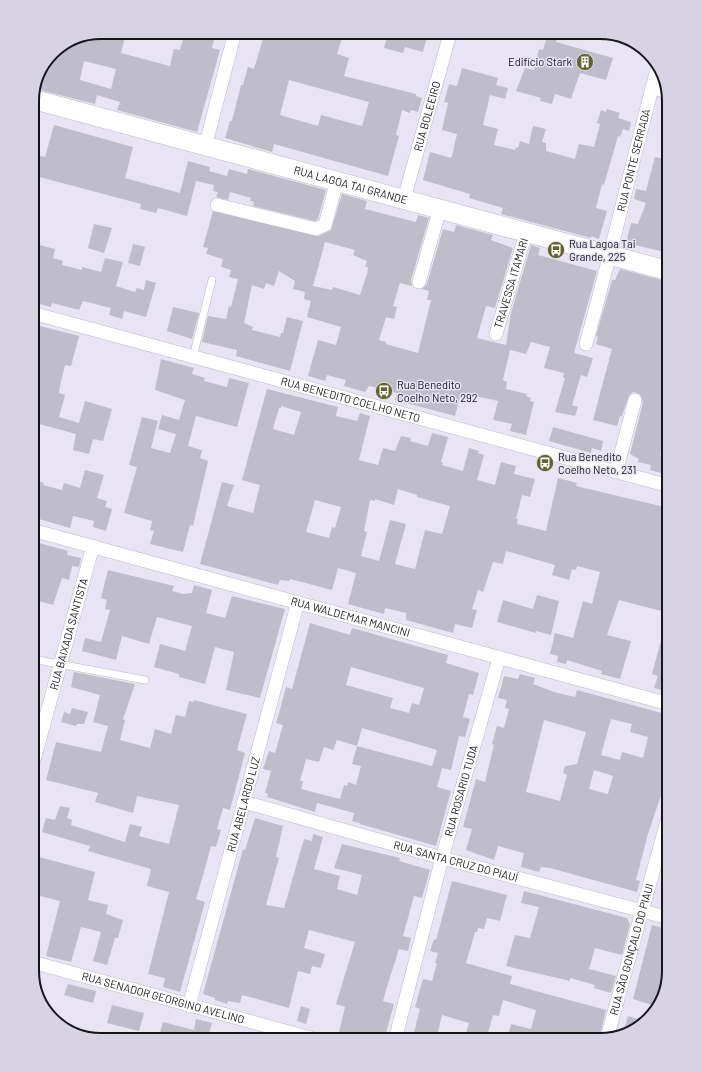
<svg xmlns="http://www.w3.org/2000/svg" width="701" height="1072" viewBox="0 0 701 1072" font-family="Barlow,sans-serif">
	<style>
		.building { fill: #c0bdcb; fill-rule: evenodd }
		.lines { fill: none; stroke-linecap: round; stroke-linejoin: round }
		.lane-casing { stroke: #bdb9c7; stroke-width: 8 }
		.street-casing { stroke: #bdb9c7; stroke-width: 14 }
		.secondary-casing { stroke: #bdb9c7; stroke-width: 20 }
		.lane { stroke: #fff; stroke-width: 7 }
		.street { stroke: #fff; stroke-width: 13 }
		.secondary { stroke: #fff; stroke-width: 19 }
		.labels { text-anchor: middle; stroke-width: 3; stroke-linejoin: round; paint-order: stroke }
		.poi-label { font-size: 11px; fill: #16151a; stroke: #e8e4f3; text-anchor: start }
		.street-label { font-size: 11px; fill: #16151a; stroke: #e8e4f3 }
		.rim { fill: none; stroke: #16151a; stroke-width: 2 }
	</style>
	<rect width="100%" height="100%" fill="#e8e4f3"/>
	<g class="building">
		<polygon points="548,33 559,33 556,42 613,58 606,80 580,73 571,99 555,94 552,104 540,101 541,98 516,91 525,68 534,70 539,49 543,50"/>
		<polygon points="388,34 428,34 423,52 405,47 403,53 384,48"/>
		<path d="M264,35H343L337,54L349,58L344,76L416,94V96L422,98L418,112L411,110L410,113L402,110L396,135L399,136L388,176L274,144L272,152L225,138L230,121H232L241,85H243L248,67L254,69ZM289,80L369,102L362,126L321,115L318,126L280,115Z"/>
		<path d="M184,36H200L214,40L212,48L220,50L197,132L117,110L120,102L97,95L95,104L36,89L52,52L75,37H125L121,53L170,66L174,49L180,50ZM84,61L116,69L111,89L80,80Z"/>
		<polygon points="462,68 498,78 496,85 508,88 505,99 490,95 483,125 498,129 494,145 515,150 516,147 518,148 520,141 529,144 533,126 546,129 542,142 546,143 546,151 575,159 579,144 594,147 600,124 597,123 601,110 606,112 607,109 620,113 618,118 631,122 629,131 623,129 620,137 618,136 604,185 602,184 596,208 607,211 599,239 591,236 591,238 501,214 503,208 469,198 470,194 423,180 430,152 451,158 452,156 457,134 442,130 448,103 444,102 449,84 457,86"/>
		<polygon points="54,125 133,147 125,178 180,193 188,161 210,167 209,171 227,176 229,169 247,174 248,169 326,190 318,219 315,221 253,206 254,202 250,201 251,198 230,192 228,200 216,197 218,192 213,191 214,185 196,181 187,216 158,208 156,213 140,209 141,204 32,175 32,154 45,157"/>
		<polygon points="655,157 669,160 669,253 626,243 631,223 638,224 646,203 634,199 636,189 646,191"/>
		<path d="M342,194L367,201L365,209L416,222L418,215L429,218L411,280L412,286L400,283L393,306L397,307L394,319L386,317L379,340L386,342V344L418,353L431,300H427L429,291L422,289L427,284L443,229L454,232L456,225L467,228L493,235L491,240L513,248L495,308L486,306L477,338L506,345L511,313L531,245L540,248L538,255L597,271L574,353L593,358L587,377L581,375L572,405L578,407L575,416L555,412L565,378H563L564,373L544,368L550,347L531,342L526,354L510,350L503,380L507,382L506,389L527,394L526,396L531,398L530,401L534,402L526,435L510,431L512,424L493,420L498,401L480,397L472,396L471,400L460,397L455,416L395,400L397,393L369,386L365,392L344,386L346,380L327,375L325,381L308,376L318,340L336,345L341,327L307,317L311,301L304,299L305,292L293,289L295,281L279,271L274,286L266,283L264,289L252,285L244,323L253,327L252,330L280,337L281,333H283L287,317L303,321L290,371L236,356L237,350L202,342L208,316L226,319L229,306L231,307L238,279L229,277L231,270L221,267L223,259L206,254L208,248L203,247L213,211L319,236L331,230ZM325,242L355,250L353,255L367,261L365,267H368L367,274L360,295L333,287L332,290L313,286Z"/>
		<polygon points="94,224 112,228 104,253 88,248"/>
		<polygon points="32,243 55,249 53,258 63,261 62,265 82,270 82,267 101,272 105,258 123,262 116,286 135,292 137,288 144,290 146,280 156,283 146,317 124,311 122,319 109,315 111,308 83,301 79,310 52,303 51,307 32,302"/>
		<polygon points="133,244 145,247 140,266 128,263"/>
		<polygon points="620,269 669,282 669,353 663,376 669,377 669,425 660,455 668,458 664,474 650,470 651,465 638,462 639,459 630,454 643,402 640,394 633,392 629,395 622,416 620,416 617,426 593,420 612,349 596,344 598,337 596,336 612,280 615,280"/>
		<polygon points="173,307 199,313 192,339 167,331"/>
		<polygon points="32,324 79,336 71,366 65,365 60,386 59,393 65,395 59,417 79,423 85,401 112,409 103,441 93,439 89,454 73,450 76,434 32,422 32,388 36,374 32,373"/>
		<polygon points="161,359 194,368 192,374 205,378 204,381 227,387 229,378 249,383 237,427 196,416 188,446 202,450 200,458 208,461 193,526 190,525 183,552 150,544 154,531 150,530 152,521 124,513 137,467 129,465 142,417 158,421 151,448 170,453 176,434 158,429 162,415 179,420 185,400 155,390"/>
		<path d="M267,389L338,407L336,416L357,421L360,413L370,416L359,460L378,465L383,448L395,451L401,436L411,438L410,441L428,446L432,433L448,437L441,462L443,463L442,465L463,471L469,448L479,451L478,453L484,455L477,480L495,485L501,462L516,466L514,474L535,479L530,497L522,495L516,519H518L517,524L546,531L558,478L577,483L576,486L669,508V613L619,600L607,635L631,641L620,679L601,674L602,671L567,660L566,664L557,662L558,656L550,654L555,633L573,638L583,601L592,604L600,572L577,566L576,570L572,569L569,580L552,575L555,565L506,551L503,564L493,562L483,592L478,590L472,609L477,610L472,628L455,624L453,633L406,620V613L385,608L384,614L348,604L356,573L338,568L332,590L290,579L289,581L280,580L278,585L200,564L222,482L234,485L227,506L253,513L260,485L242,480ZM281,406L301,412L294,435L273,429L279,408H281ZM398,489L417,495V497L450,506L442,534L425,530L415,569L395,564L406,524L390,520L379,561L361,556L367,532L364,531L370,500L375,501V499L394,505ZM315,500L341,507L335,528L332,527L329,538L306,532Z"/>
		<polygon points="553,427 603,441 601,451 592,448 591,453 549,441"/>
		<polygon points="85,470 104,475 97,498 107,501 105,507 112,509 106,531 93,527 94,521 73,516 70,528 32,517 32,480 44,483 43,485 62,490 64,483 80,488"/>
		<polygon points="32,541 68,551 67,555 81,558 79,567 72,566 69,580 62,578 53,605 32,599 35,586 32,585"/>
		<polygon points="108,570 174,586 172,591 183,594 192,593 194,585 212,590 206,613 225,618 232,596 285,609 260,698 226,690 234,652 215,647 205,684 179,677 179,674 154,667 160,644 185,651 192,626 157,617 149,644 122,636 116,660 82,651 85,638 101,642 110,610 105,609 107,600 101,598"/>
		<polygon points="537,595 559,601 551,635 536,631 536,633 497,622 503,600 533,609"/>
		<polygon points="666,622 669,622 669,692 654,688 658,676 652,674"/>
		<path d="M310,623L350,635L352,628L448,655L446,663L479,673L473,695L469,694L463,717L470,719L465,737L459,736L451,770L442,768L437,787L451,791L436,846L360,824V823L352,821L354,813L317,803L315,812L267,797L268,794L265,793L271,771L263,769L269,751L275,753L283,725L276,723L279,713L286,687L292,689ZM351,667L424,688L419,705L412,703L409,713L390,708L393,698L346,685ZM362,728L437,750L432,766L357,746L352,764L361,766L356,785L348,782L347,786L344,785L340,799L301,789L303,781H300L306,759L319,762L324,747L333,750L337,740L357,746Z"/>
		<polygon points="74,672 135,684 123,719 125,720 120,740 150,748 155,729 171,734 176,715 185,717 189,701 194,702 194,700 247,714 237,750 245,753 230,810 223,808 217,829 221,830 216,847 211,846 206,865 196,899 205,902 180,992 163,987 165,978 148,974 169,892 147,886 151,869 88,851 90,846 42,832 46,818 55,820 60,806 70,808 67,818 72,820 71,825 125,842 130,824 142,827 139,836 169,844 179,805 137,796 133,813 95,802 98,793 46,780 56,742 101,752 108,726 93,722 100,695 71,687"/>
		<path d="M520,674L535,678L533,684L554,692L575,697L577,690L669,715V753H666L661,771L669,773V781L665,796L661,795L648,834L636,880L640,881L637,892L550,868L541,867L539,872L521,867L524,853L498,846L494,860L466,850L472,829L463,827L476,779L485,782L494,745L492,744L497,726L504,728L509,709L505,708L507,700L498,698L504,676L518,679ZM611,719L632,724L630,732L648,737L643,758L622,752L620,760L601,755ZM544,720L586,732L577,764L565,766L563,773L567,775L560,801L526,792ZM594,770L613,776L608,794L589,789Z"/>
		<polygon points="72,708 88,712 84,724 77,724 76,726 61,722 64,712 70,714"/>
		<polygon points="255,818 283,826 276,857 279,858 266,905 284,908 304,839 312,841 313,834 323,837 314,869 340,876 337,889 357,895 362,875 334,868 342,844 400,858 399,861 430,870 422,898 414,896 403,936 411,938 408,951 399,949 386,990 383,1001 394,1004 384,1040 368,1040 339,1032 345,1007 336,1004 355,942 309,930 304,948 325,954 321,968 312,966 310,974 298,971 289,1008 242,995 240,1003 228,1001 227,1004 215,1000 215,998 203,994 243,849 245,850"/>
		<polygon points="32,855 95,872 88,900 108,905 106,914 123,920 118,938 115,938 107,965 93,961 101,932 81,927 71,962 46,956 60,901 32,894"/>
		<polygon points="452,881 507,895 500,921 487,918 484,929 478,928 477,932 475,932 466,963 512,976 510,984 606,1010 599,1040 507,1040 511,1024 531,1029 536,1010 503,1000 499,1016 493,1015 486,1040 464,1040 469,1023 442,1015 436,1040 412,1040 420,1009 415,1007 423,979 432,981 437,963 435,963 438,953 430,951 434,939 436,940"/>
		<polygon points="524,891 627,918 630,924 622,955 595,948 589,969 616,976 611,993 594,988 595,985 570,978 570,981 506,966 515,935 530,938 539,907 521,903"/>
		<polygon points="652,925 669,930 669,971 658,1007 633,999"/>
		<polygon points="68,984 96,991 93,1003 64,995"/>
		<polygon points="112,1005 144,1013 139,1031 107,1023"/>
		<polygon points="301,1006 310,1009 306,1024 297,1021"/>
		<polygon points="628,1016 644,1021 631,1033 623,1034"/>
		<polygon points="196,1019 212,1023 207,1040 158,1040 163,1022 194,1030"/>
	</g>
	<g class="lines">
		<defs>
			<g id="lane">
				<polyline points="193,357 212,280"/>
				<polyline points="32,659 145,680"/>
			</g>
			<g id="street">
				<polyline points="652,87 667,92"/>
				<polyline points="205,147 234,36"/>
				<path id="s1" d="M404,199L450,34"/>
				<polyline points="217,205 316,229 325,225 337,181"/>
				<polyline points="419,282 440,209"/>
				<path id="s2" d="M32,313L669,486"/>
				<path id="s3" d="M496,334L526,233"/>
				<path id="s4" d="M586,344C612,251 633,158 658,66"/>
				<polyline points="616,472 635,400"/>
				<path id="s5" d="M32,530L669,704"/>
				<path id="s6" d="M32,767L93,546"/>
				<path id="s7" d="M244,802L442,858L669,918"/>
				<path id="s8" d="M32,962L318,1040"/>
				<path id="s9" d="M189,1006L298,602"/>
				<path id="s10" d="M607,1038L669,814"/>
				<path id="s11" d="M395,1040L442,858L499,658"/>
			</g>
			<g id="secondary">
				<path id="s12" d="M32,99L669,271"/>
			</g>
		</defs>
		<use href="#lane" class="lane-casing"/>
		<use href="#street" class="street-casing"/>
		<use href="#secondary" class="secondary-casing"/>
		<use href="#lane" class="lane"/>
		<use href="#street" class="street"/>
		<use href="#secondary" class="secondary"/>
	</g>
	<defs>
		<symbol id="building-disc" viewBox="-11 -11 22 22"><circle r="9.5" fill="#636330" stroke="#e8e4f3"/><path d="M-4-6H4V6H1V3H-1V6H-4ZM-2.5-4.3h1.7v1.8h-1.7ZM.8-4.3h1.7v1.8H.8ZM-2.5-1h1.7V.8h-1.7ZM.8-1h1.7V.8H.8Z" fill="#fff"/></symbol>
		<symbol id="bus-disc" viewBox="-11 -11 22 22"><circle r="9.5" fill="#636330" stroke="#e8e4f3"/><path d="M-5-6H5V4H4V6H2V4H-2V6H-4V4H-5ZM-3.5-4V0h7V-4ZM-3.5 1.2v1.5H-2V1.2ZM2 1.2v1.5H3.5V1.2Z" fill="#fff"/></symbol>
	</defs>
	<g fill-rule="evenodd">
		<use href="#building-disc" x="575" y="52" width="20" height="20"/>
		<use href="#bus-disc" x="546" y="240" width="20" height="20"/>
		<use href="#bus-disc" x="374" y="381" width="20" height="20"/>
		<use href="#bus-disc" x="535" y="453" width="20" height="20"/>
	</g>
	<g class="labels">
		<g class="poi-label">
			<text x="572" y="66" text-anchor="end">Edifício Stark</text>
			<text x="569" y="248">Rua Lagoa Tai<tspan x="569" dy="13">Grande, 225</tspan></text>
			<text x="397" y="389">Rua Benedito<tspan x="397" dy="13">Coelho Neto, 292</tspan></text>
			<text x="558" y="461">Rua Benedito<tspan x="558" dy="13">Coelho Neto, 231</tspan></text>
		</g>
		<g class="street-label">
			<text dy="4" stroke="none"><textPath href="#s1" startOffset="86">RUA BOLEEIRO</textPath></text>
			<text dy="4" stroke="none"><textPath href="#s4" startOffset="190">RUA PONTE SERRADA</textPath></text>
			<text dy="4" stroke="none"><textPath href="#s12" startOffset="330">RUA LAGOA TAI GRANDE</textPath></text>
			<text dy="4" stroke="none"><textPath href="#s3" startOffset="53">TRAVESSA ITAMARI</textPath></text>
			<text dy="4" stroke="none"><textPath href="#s2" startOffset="330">RUA BENEDITO COELHO NETO</textPath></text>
			<text dy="4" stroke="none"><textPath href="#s5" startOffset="330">RUA WALDEMAR MANCINI</textPath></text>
			<text dy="4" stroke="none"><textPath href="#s6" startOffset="138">RUA BAIXADA SANTISTA</textPath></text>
			<text dy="4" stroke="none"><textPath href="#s11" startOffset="258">RUA ROSARIO TUDA</textPath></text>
			<text dy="4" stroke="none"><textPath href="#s9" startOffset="209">RUA ABELARDO LUZ</textPath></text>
			<text dy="4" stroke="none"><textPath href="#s7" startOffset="220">RUA SANTA CRUZ DO PIAUÍ</textPath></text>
			<text dy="4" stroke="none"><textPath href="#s10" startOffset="92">RUA SÃO GONÇALO DO PIAUI</textPath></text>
			<text dy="4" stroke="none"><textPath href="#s8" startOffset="136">RUA SENADOR GEORGINO AVELINO</textPath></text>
		</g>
	</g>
	<path d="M0 0H701V1072H0ZM101 39H600A62 62 0 0 1 662 101V971A62 62 0 0 1 600 1033H101A62 62 0 0 1 39 971V101A62 62 0 0 1 101 39Z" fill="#d7d3e2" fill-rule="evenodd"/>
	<path class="rim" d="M101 39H600A62 62 0 0 1 662 101V971A62 62 0 0 1 600 1033H101A62 62 0 0 1 39 971V101A62 62 0 0 1 101 39Z"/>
</svg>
